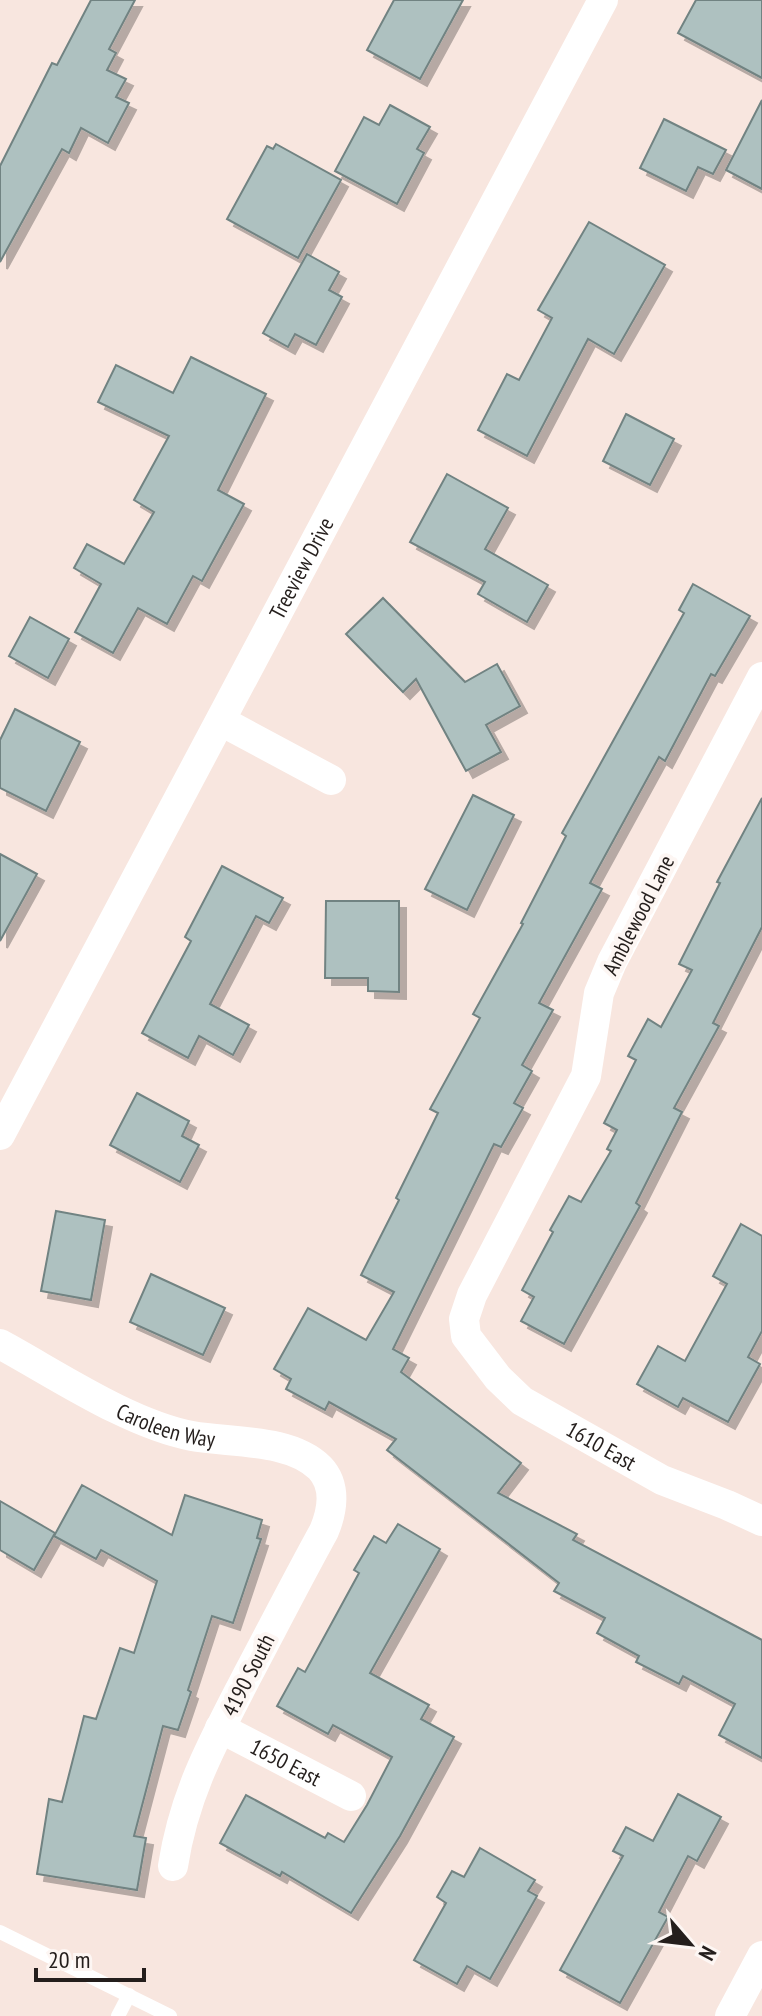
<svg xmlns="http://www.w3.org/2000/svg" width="762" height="2016" viewBox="0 0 762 2016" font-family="'PT Sans Narrow',sans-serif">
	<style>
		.building { fill: #aec1c0; stroke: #718382; stroke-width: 2; filter: url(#shadow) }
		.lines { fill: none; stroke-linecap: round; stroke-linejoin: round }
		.lane { stroke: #fff; stroke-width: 14 }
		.street { stroke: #fff; stroke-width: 30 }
		.labels { text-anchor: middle; stroke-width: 8; stroke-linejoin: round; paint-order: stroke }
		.street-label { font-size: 22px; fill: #241e1c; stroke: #fdf6f3 }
	</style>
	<defs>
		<filter id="shadow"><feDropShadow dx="7" dy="7" stdDeviation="0" flood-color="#0004"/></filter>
	</defs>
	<rect width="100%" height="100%" fill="#f8e6df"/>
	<g class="building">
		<polygon points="91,0 135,0 109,49 116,53 107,70 126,79 116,97 129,103 108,143 81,128 69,153 62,149 0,262 0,166 52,63 57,65"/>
		<polygon points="394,0 463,0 420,79 367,50"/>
		<polygon points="696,0 762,0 762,78 678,33"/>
		<polygon points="762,100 762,189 726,170"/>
		<polygon points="390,105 430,127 417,149 424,153 397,204 335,171 364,117 379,125"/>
		<polygon points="664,119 726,150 713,174 698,167 686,191 640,168"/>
		<polygon points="276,144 341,180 298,258 227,219 267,146 273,149"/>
		<polygon points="589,222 665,265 614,354 588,339 527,456 478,430 507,374 519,380 552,318 538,310"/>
		<polygon points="307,254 339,272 329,290 342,297 316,345 295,334 288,347 263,333"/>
		<polygon points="191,357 266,394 218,490 244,504 202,581 193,576 167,624 138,608 113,653 75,632 101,584 74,568 87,544 124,564 154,512 134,500 169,436 98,402 116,365 173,393"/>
		<polygon points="626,414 674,439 650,485 603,461"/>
		<polygon points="447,474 508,508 485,549 548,585 527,622 478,594 485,582 410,542"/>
		<polygon points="693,584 750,616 715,676 711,674 665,761 659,757 590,883 602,889 539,1003 553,1010 522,1065 532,1071 514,1103 523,1108 501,1147 494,1144 393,1349 409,1358 401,1372 521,1463 498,1493 577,1534 573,1540 762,1640 762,1758 719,1735 735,1704 683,1676 679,1684 636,1662 639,1656 597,1633 605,1618 554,1591 559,1583 387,1450 396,1439 329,1402 325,1410 286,1389 291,1379 274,1369 308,1308 366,1340 394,1292 361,1275 399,1200 396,1198 438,1113 430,1109 480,1018 473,1014 523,924 521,923 566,836 562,833 684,613 679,610"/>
		<polygon points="383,598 465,682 497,664 520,706 486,725 501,752 466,771 416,679 403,692 346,634"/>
		<polygon points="30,617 69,639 48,678 9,656"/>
		<polygon points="15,709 80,742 46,811 0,788 0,740"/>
		<polygon points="473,795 514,815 467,910 425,889"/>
		<polygon points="762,798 762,927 713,1023 719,1026 674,1108 682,1112 636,1203 640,1206 564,1344 521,1321 534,1297 522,1290 553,1232 550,1230 569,1196 581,1202 611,1151 607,1149 617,1130 604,1123 636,1060 628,1056 648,1019 661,1027 692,970 679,964 720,883 717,882"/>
		<polygon points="0,854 37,874 0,941"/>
		<polygon points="222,866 283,898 269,923 256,916 210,1004 249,1025 233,1055 199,1036 188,1058 142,1033 191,941 185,937"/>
		<polygon points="326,901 399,901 399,992 368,991 368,978 325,978"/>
		<polygon points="137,1093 189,1121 182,1136 199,1145 180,1182 110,1145"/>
		<polygon points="56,1211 105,1220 91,1300 41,1291"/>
		<polygon points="741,1224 762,1236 762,1331 748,1357 760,1364 728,1422 683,1398 678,1407 637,1384 658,1346 685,1361 727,1284 713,1276"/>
		<polygon points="151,1274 225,1308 203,1355 130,1322"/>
		<polygon points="82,1485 172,1535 185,1495 262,1520 257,1538 261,1539 233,1623 212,1616 188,1690 191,1692 178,1730 163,1726 134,1836 146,1838 137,1890 37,1874 49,1799 62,1802 84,1716 96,1719 120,1648 134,1653 157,1581 101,1550 96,1559 54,1536"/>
		<polygon points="0,1501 55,1533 34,1570 0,1550"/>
		<polygon points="398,1524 440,1549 370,1673 429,1705 421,1719 454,1737 400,1836 351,1913 282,1872 280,1876 220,1843 246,1795 325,1838 328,1833 344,1842 367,1805 392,1757 333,1725 328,1734 277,1706 298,1668 305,1672 359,1573 354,1570 374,1536 386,1543"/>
		<polygon points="678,1794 721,1817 697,1861 688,1856 659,1912 668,1917 620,2003 560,1970 623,1856 613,1851 626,1827 653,1841"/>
		<polygon points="480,1848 535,1880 528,1891 537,1896 490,1979 467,1966 457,1984 414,1960 446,1903 437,1897 452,1871 464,1877"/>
	</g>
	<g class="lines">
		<g class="lane">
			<polyline points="0,1932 170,2016"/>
			<polyline points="118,2016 129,1995"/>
		</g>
		<g class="street">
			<path id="s1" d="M762,677L612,962L599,993L586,1076L472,1295L464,1319L466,1336L498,1378L522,1401L662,1480L727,1505L762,1521"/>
			<polyline points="221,721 331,780"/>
			<path id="s2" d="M0,1135L603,0"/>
			<path id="s3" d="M0,1344C57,1375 129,1424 192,1436C230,1443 290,1438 320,1468C337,1486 332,1512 324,1531C297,1580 272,1629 246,1678C213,1742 184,1794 173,1866"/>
			<path id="s4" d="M220,1728L351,1796"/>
			<polyline points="730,2016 762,1956"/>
		</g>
	</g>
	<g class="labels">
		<g class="street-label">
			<text dy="8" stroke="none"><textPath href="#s2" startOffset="642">Treeview Drive</textPath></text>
			<text transform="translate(638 915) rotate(-63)" y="8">Amblewood Lane</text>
			<text dy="8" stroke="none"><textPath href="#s3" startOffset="186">Caroleen Way</textPath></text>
			<text dy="8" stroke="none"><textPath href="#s1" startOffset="906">1610 East</textPath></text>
			<text transform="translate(248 1675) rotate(-63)" y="8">4190 South</text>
			<text dy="8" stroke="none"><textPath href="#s4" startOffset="74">1650 East</textPath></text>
		</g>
	</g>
	<g transform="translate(690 1944) rotate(118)" stroke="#fdf6f3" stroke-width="6" paint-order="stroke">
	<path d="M0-6L14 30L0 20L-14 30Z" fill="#241e1c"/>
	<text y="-12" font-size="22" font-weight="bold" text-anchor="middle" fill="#241e1c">N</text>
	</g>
	<path d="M36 1968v12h108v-12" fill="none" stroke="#241e1c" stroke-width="4"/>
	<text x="48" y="1968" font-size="24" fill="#241e1c" stroke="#fdf6f3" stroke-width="6" paint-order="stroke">20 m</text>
</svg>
